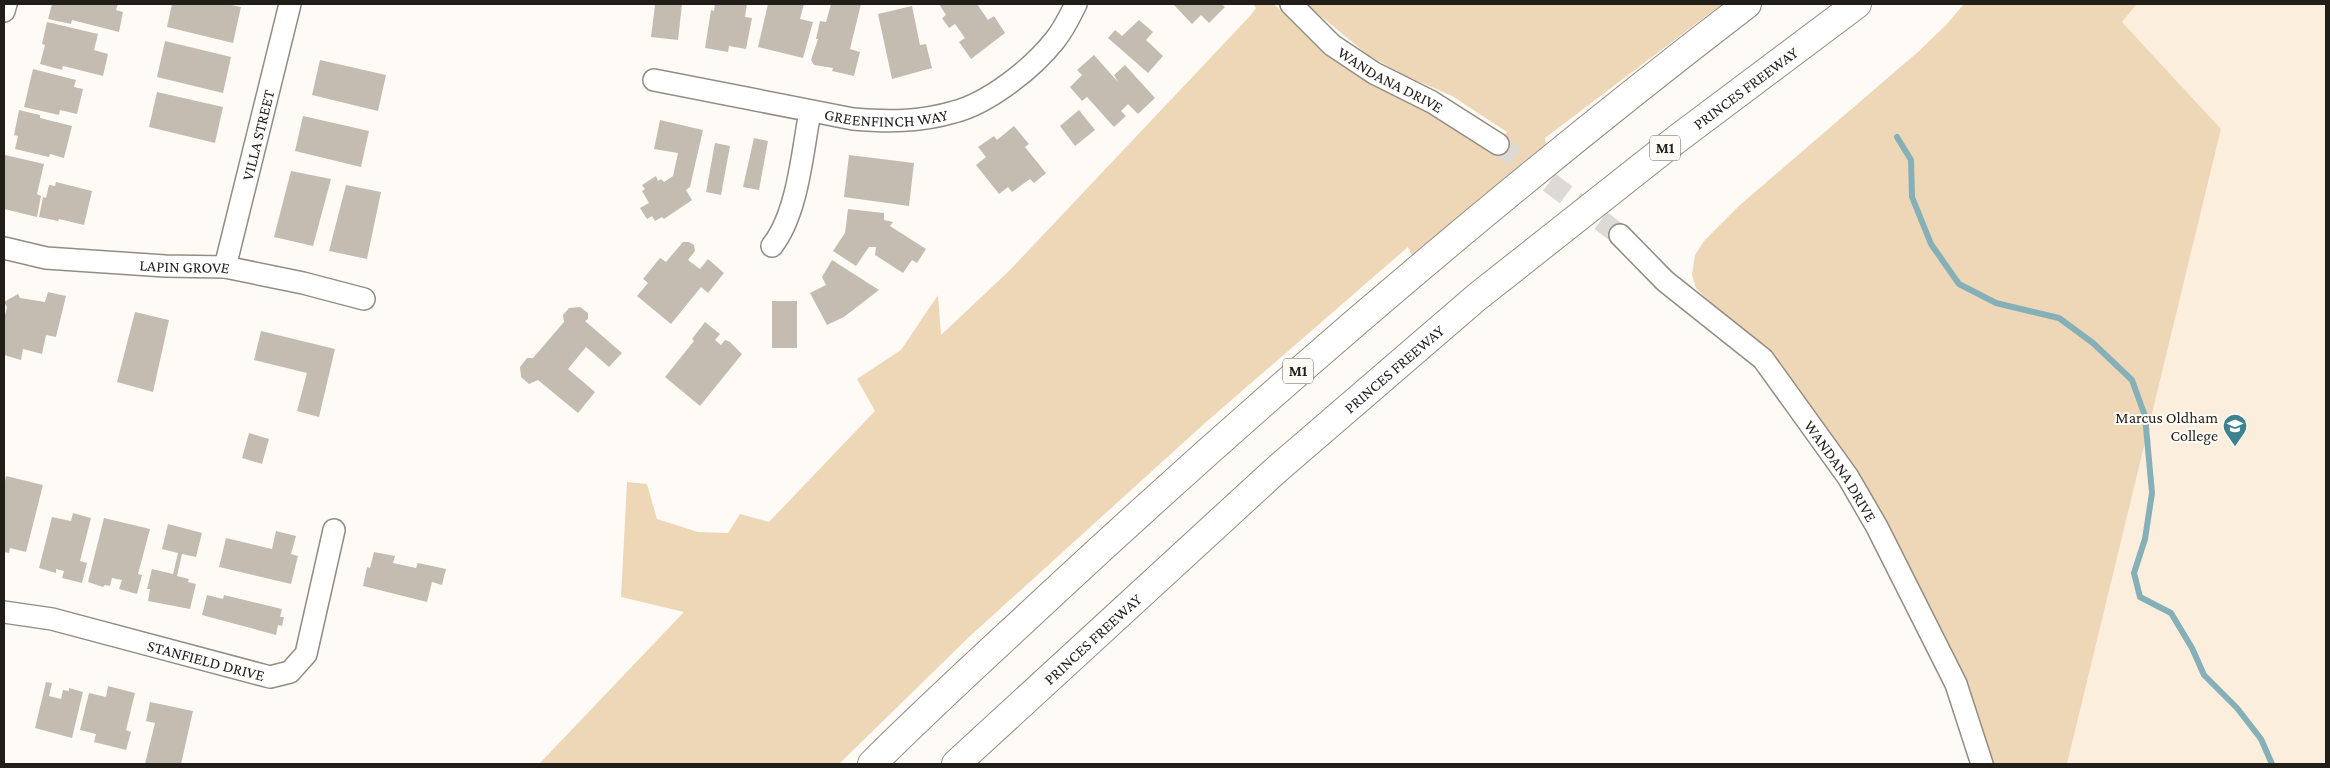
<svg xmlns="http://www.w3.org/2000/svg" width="2330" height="768" viewBox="0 0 2330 768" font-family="'Crimson Pro',serif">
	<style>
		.built { fill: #fbeedc }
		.green { fill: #edd7b7 }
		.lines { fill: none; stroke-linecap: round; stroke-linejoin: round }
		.stream { stroke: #86b0b8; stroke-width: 6 }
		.building { fill: #c4bcb1 }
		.street-tunnel { stroke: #dddad5; stroke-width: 21; stroke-dasharray: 21 11; stroke-linecap: butt }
		.street-casing { stroke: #948c82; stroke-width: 24 }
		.highway-casing { stroke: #948c82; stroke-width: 30 }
		.street { stroke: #fff; stroke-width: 21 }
		.highway { stroke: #fff; stroke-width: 28 }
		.labels { text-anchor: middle; stroke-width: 4; stroke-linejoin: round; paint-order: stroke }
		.shield { fill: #fefbf6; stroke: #63605c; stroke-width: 1 }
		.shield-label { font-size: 15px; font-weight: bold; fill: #211e1a }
		.street-label { font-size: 16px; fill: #211e1a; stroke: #fefbf6 }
		.poi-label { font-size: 16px; fill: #211e1a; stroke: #fefbf6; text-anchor: end }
	</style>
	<rect width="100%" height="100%" fill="#fefbf6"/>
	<polygon class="built" points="2137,4 2326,4 2326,764 2067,764 2221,129 2122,22"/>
	<g class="green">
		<polygon points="1253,4 1274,4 1324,54 1360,78 1434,114 1491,153 1507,132 1452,96 1404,75 1368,55 1306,4 1722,4 1545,138 1546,145 1412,255 1408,247 1205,423 969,637 839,764 539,764 684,612 621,597 627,482 647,484 657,519 698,532 728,533 740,514 769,522 875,411 857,379 901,350 938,295 941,335 1010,270 1250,16 1256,8"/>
		<polygon points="1964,4 2137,4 2122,22 2221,129 2067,764 1986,764 1902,561 1730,323 1696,288 1692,275 1695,255 1704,241 1740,205 1919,51 1947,24"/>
	</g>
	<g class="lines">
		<polyline class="stream" points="1897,137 1911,160 1912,197 1931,244 1959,284 1996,303 2059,318 2093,343 2132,380 2145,416 2152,493 2145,539 2134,573 2140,597 2171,613 2192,648 2204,675 2237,708 2261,739 2272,764"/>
	</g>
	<g class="building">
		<polygon points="52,4 118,4 116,10 123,12 119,32 72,20 71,24 48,19"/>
		<polygon points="172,4 226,4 241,7 233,43 167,27"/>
		<polygon points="682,4 678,40 651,37 655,5"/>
		<polygon points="715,4 747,4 745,17 752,18 746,49 729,46 728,52 705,48 711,10 714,11"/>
		<polygon points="768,4 804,4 800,19 813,22 803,58 758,47"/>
		<polygon points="831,4 861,4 850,49 860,52 854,76 832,71 833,68 814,65 811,60 818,39 816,39 820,21 826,22"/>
		<polygon points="939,4 977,4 988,20 994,16 1005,33 971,59 959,42 965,38 955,24 949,28 942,18 946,15"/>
		<polygon points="1173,4 1221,4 1225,7 1209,23 1201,15 1192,24"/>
		<polygon points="912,6 920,45 926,44 932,68 892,79 878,14"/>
		<polygon points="1139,20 1153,32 1146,40 1163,56 1148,73 1108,38 1115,30 1122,36"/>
		<polygon points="47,22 98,34 94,50 108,54 103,76 63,66 62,70 40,64 45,45 42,44"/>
		<polygon points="165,41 231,57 223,93 157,77"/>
		<polygon points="1094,55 1118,82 1114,75 1125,65 1155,98 1138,114 1128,104 1121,111 1126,116 1114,127 1087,97 1082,101 1070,87 1082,75 1077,70"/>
		<polygon points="320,60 386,75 378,111 312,95"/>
		<polygon points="33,69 76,80 74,87 83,89 77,114 60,110 59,115 24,107"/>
		<polygon points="157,92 223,107 215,143 149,127"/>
		<polygon points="19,110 40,115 40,118 72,126 64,158 50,154 49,157 15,149 18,136 14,135"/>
		<polygon points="1079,110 1095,130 1075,146 1060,126"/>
		<polygon points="303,116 369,131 361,167 295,151"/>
		<polygon points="660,120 703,130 690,187 686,190 692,200 664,219 662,217 655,221 652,216 647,219 640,208 649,203 642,191 645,189 642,185 656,176 658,181 661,179 664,182 673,176 678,153 654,149"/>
		<polygon points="1014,126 1029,144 1025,147 1046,173 1034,183 1030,179 1012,192 1008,187 999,194 976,165 986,157 978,147 994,136 997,140"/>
		<polygon points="754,138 768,141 759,190 743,187"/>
		<polygon points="715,143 730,146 721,195 706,192"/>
		<polygon points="5,155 44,164 37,194 41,196 37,217 4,209"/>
		<polygon points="849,155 914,163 909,206 844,197"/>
		<polygon points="291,171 331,179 313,246 274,237"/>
		<polygon points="56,182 92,191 84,225 59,219 58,221 39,217 43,197 46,198 49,185 55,186"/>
		<polygon points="346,185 381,192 367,259 329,251"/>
		<polygon points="848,209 884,213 884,220 893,222 890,226 926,249 917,263 912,260 903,273 875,255 876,247 869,247 856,266 833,251 845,233"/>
		<polygon points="683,242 689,242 694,245 695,251 688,260 700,269 708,259 724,273 708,293 701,287 671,324 637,296 648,283 643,279 660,258 666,262"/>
		<polygon points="832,260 879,290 844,317 827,325 810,293 826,285 822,277"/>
		<polygon points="48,292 66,296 56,337 46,335 42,354 23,349 21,360 4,355 4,319 7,307 4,302 18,294 20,298 45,302"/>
		<rect x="772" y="301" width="25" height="47"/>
		<polygon points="580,307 588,313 588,319 585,321 622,353 609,367 586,347 568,369 595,392 578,413 538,380 529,384 521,377 520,367 527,358 533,358 564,322 563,315 569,308"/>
		<polygon points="135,312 169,320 153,392 117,382"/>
		<polygon points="705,322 720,334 715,340 721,345 725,340 730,342 742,354 700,406 665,377 694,341 692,339"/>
		<polygon points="261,331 335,349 319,417 297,411 307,373 254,360"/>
		<polygon points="249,433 269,439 262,464 242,458"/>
		<polygon points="6,476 43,485 26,552 10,548 9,553 4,552 4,487"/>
		<polygon points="73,513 91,518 80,561 87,563 82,583 62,578 64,571 56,569 56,573 39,568 52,517 71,521"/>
		<polygon points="104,518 150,529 138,574 142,575 137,594 119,589 122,580 112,578 110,586 105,585 103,587 88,582"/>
		<polygon points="168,524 202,533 196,557 182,554 177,576 189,579 188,582 196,584 190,609 148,601 150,589 147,589 152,569 173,574 178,553 162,549"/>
		<polygon points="276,531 296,536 291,554 298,556 291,584 219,567 226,538 272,549"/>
		<polygon points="374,552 395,556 393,563 416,568 418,563 446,569 442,585 432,582 427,602 363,586 367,567 370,568"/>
		<polygon points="207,595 223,599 224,595 282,609 280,617 284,617 282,626 278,625 276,635 202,615"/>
		<polygon points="46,682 52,683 49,696 61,699 63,690 69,691 69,688 83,692 72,738 35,728"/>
		<polygon points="108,686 135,693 126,730 131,732 126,750 94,742 96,734 80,730 89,693 106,697"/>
		<polygon points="150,702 193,711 181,764 145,764 155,723 146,721"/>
	</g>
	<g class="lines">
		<polyline class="street-tunnel" points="1498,144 1620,235"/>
		<defs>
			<g id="street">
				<path id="s1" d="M1291,4L1332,45L1374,73L1432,102L1498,144"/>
				<polyline points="4,11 6,4"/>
				<path id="s2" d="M654,80L853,119C888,122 920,122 954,112C989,103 1033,68 1055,40C1064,29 1070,16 1076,4"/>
				<path id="s3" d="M1620,235L1665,281L1763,359L1848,477L1877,527L1956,684L1982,764"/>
				<path d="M772,246C798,213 802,153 810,112"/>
				<path id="s4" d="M4,248L46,258L165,266L225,267L303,283L364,299"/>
				<path id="s5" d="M225,267L290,4"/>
				<path id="s6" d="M4,612L52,619L270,677L290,672L306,654L334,530"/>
			</g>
			<g id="highway">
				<path d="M872,764C931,705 993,649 1054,592C1276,386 1506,189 1747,4"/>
				<path id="s7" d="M956,764L1275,471L1477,297L1677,139L1857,4"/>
			</g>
		</defs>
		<use href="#street" class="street-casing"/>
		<use href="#highway" class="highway-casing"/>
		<use href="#street" class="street"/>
		<use href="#highway" class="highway"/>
	</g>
	<defs>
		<symbol id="university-pin" viewBox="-11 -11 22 30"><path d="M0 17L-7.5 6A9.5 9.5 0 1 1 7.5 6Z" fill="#3d828e" stroke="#fefbf6"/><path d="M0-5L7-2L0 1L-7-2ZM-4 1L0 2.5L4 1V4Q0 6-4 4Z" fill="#fff"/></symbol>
	</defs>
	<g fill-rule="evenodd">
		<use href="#university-pin" x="2221" y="412" width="28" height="38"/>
	</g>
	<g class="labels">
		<g class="shield">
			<rect x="1650" y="135.5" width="30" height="25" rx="4"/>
			<rect x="1283" y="358.5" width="30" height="25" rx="4"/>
		</g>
		<g class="shield-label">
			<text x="1665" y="153">M1</text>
			<text x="1298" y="376">M1</text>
		</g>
		<g class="street-label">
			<text dy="6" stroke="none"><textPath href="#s1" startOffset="126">WANDANA DRIVE</textPath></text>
			<text dy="6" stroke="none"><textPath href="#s7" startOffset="1040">PRINCES FREEWAY</textPath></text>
			<text dy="6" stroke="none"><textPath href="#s2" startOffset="236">GREENFINCH WAY</textPath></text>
			<text dy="6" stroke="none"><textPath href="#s5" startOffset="136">VILLA STREET</textPath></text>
			<text dy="6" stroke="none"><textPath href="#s4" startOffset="182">LAPIN GROVE</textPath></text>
			<text dy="6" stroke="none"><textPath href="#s7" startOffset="590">PRINCES FREEWAY</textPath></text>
			<text dy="6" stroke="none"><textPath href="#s3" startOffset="326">WANDANA DRIVE</textPath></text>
			<text dy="6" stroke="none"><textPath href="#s7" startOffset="185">PRINCES FREEWAY</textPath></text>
			<text dy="6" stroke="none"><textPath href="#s6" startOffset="208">STANFIELD DRIVE</textPath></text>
		</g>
		<g class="poi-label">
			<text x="2218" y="423">Marcus Oldham<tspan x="2218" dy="18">College</tspan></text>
		</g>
	</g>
	<rect width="2330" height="768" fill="none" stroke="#211e1a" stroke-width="10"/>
</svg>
